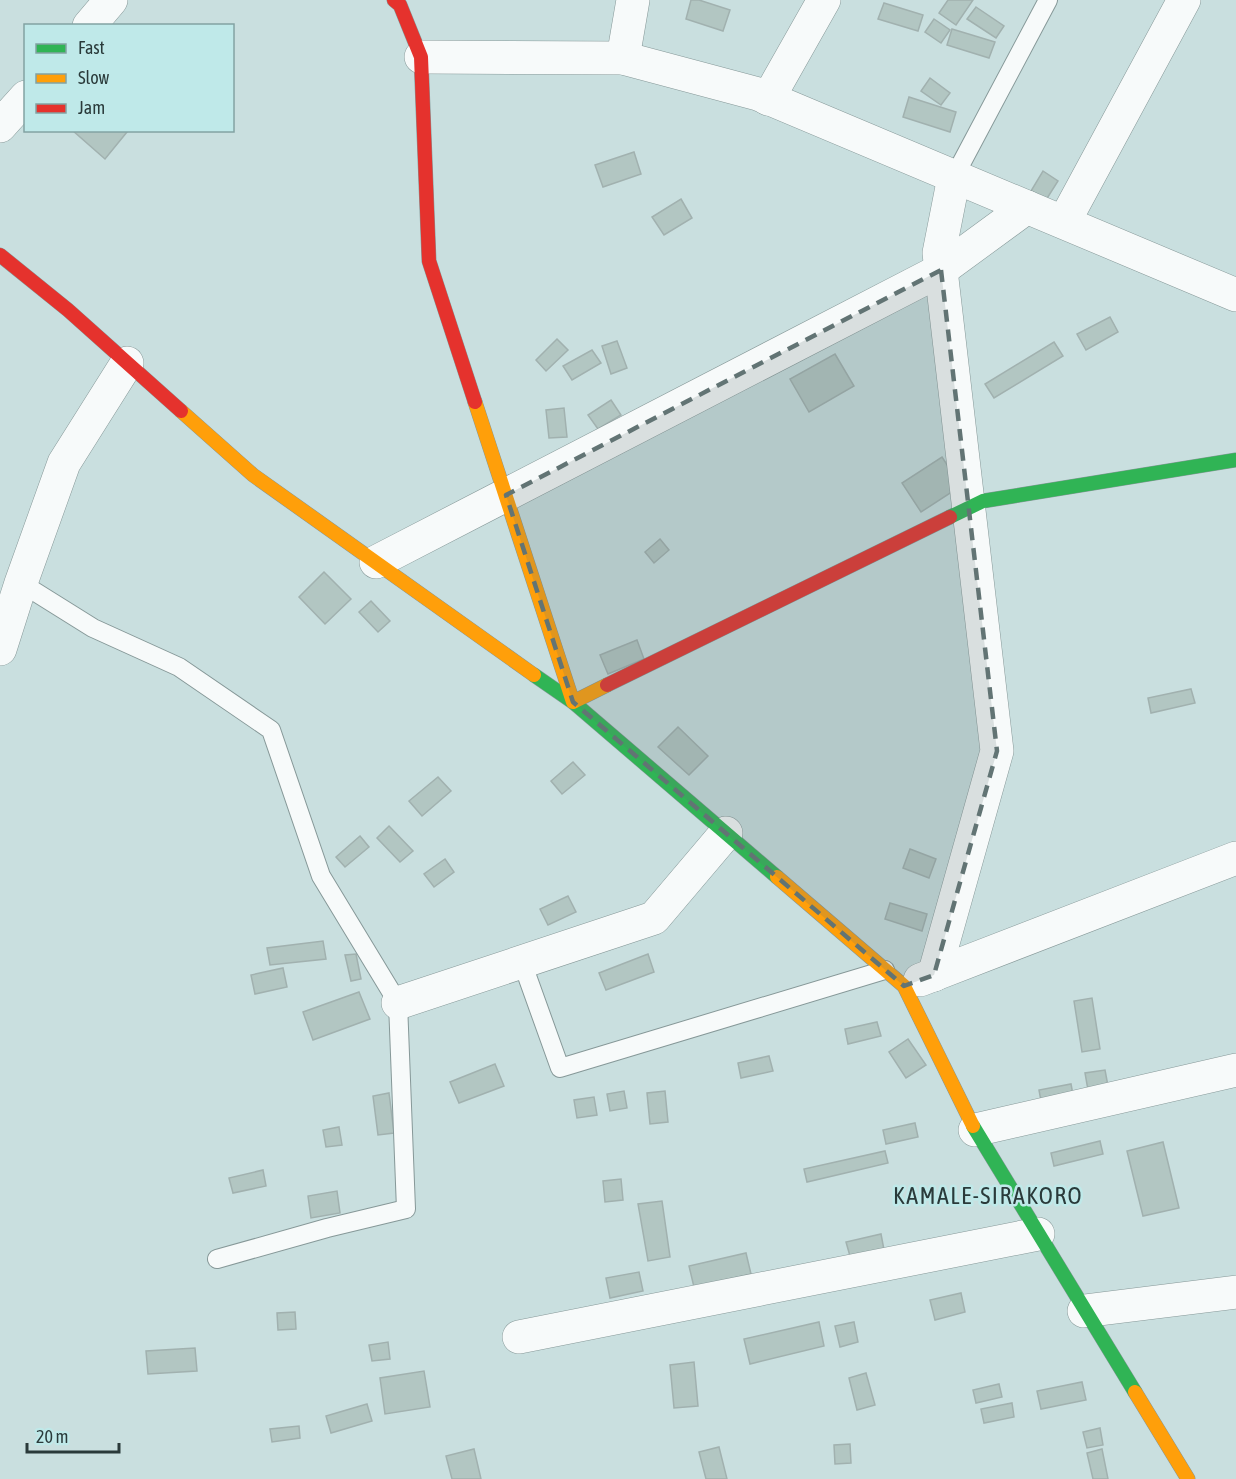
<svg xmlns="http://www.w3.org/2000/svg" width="1236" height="1479" viewBox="0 0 1236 1479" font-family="'Asap Condensed',sans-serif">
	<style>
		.building { fill: #b2c6c2; stroke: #a1b1af; stroke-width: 1.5 }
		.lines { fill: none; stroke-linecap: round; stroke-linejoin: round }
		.lane-casing { stroke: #869898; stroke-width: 20 }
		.street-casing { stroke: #869898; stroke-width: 34 }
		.fast-casing { stroke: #869898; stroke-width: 15 }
		.slow-casing { stroke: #869898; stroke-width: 15 }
		.jam-casing { stroke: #869898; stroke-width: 15 }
		.lane { stroke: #f7fafa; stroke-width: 18 }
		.street { stroke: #f7fafa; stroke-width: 33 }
		.fast { stroke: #30b455; stroke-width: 14 }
		.slow { stroke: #ff9f0a; stroke-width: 14 }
		.jam { stroke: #e5322d; stroke-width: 14 }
		.marked { fill: #627474; fill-opacity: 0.2; stroke: #627474; stroke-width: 4.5; stroke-dasharray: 12 8; stroke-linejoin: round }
		.labels { text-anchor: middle; stroke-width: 5; stroke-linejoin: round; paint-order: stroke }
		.quarter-label { font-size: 24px; letter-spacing: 1.5px; fill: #2a3a3a; stroke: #bfe9e9 }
	</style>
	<rect width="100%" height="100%" fill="#c9dfdf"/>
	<g class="building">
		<polygon points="691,0 699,0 730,10 723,31 686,19"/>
		<polygon points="948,0 973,0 956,25 939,13"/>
		<polygon points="884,3 923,15 918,31 878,19"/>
		<polygon points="976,7 1004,26 996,38 967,19"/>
		<polygon points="934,19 950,30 941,43 925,32"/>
		<polygon points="952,29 995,42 989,58 947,45"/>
		<polygon points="930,78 950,93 941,105 921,91"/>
		<polygon points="909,97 956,112 950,132 903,117"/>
		<polygon points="72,130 125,130 127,132 105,159"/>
		<polygon points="634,152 641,174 603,187 595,165"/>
		<polygon points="1043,171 1058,181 1046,200 1031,191"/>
		<polygon points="681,199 692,218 664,235 652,217"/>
		<polygon points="1110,317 1118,332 1086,350 1077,334"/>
		<polygon points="557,339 568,350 546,371 536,360"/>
		<polygon points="617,341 627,368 611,374 602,346"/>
		<polygon points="1054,342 1063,356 994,398 985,384"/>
		<polygon points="592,350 601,363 572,380 563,366"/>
		<polygon points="835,354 854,386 809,412 790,379"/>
		<polygon points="611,400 621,415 598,429 588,415"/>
		<polygon points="564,408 567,437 549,438 546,410"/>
		<polygon points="942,457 961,486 921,512 902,483"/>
		<polygon points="660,539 669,550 654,563 645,552"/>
		<polygon points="324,572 351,599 325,624 299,597"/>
		<polygon points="371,601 390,621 378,632 359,612"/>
		<polygon points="637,640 644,659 608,674 600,655"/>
		<polygon points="1191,689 1195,703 1151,713 1148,698"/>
		<polygon points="678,727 708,756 689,775 658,747"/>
		<polygon points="573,762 585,775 562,794 551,781"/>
		<polygon points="438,777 451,791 422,816 409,801"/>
		<polygon points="389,826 413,851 400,862 377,838"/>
		<polygon points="360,836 369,847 345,867 336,857"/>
		<polygon points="910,849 936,859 929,878 903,868"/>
		<polygon points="445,859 454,872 434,887 424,874"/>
		<polygon points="568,896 576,912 548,925 540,909"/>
		<polygon points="890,903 927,914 922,931 885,919"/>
		<polygon points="323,941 326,959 270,965 267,948"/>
		<polygon points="356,954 361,979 351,981 345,955"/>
		<polygon points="648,954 654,972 606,990 599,973"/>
		<polygon points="283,968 287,987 255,994 251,975"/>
		<polygon points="359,992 370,1019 313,1040 303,1012"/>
		<polygon points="1092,998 1100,1049 1082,1052 1074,1001"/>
		<polygon points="877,1022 881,1036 848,1044 845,1029"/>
		<polygon points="908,1039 926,1065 906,1078 889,1052"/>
		<polygon points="769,1056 773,1071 741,1078 738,1063"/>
		<polygon points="495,1064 504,1086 459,1103 450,1082"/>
		<polygon points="1105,1070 1108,1086 1088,1090 1085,1073"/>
		<polygon points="1071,1084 1074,1100 1042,1106 1039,1090"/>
		<polygon points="624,1091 627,1108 610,1111 607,1094"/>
		<polygon points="665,1091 668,1122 650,1124 647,1093"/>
		<polygon points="389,1093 394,1133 378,1135 373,1096"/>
		<polygon points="594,1097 597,1115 577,1118 574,1100"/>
		<polygon points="915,1123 918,1137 886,1144 883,1130"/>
		<polygon points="339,1127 342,1145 326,1147 323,1130"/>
		<polygon points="1100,1141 1103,1154 1054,1166 1051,1153"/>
		<polygon points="1163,1142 1179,1208 1143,1216 1127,1151"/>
		<polygon points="885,1151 888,1163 807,1182 804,1169"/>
		<polygon points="263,1170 266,1186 233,1193 229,1178"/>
		<polygon points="621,1179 623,1200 605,1202 603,1181"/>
		<polygon points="337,1191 340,1213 311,1218 308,1196"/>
		<polygon points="662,1201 670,1257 648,1261 638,1204"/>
		<polygon points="881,1234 885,1255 852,1263 846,1242"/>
		<polygon points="746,1253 751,1274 694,1287 689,1266"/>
		<polygon points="639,1272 643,1291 610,1298 606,1278"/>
		<polygon points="961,1293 965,1312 935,1320 930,1300"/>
		<polygon points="295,1312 296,1329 278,1330 277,1313"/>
		<polygon points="819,1322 824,1346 750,1364 744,1339"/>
		<polygon points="854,1322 858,1342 840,1347 835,1326"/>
		<polygon points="388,1342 390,1359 372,1361 369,1345"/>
		<polygon points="195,1348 197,1371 148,1374 146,1351"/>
		<polygon points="694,1362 698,1406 674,1408 670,1365"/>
		<polygon points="424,1371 430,1407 385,1414 380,1378"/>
		<polygon points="866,1373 875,1405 857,1410 849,1378"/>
		<polygon points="1082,1382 1086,1400 1041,1409 1037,1391"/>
		<polygon points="999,1384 1002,1397 976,1403 973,1390"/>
		<polygon points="1012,1403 1014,1417 984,1423 981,1409"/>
		<polygon points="367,1404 372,1421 331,1433 326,1416"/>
		<polygon points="299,1426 300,1438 272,1442 270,1429"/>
		<polygon points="1100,1428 1103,1445 1087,1448 1083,1432"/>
		<polygon points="850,1444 851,1463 835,1464 834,1445"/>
		<polygon points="719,1447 727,1479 706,1479 699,1452"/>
		<polygon points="474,1449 481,1479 452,1479 446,1456"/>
		<polygon points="1102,1449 1108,1479 1093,1479 1087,1453"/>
	</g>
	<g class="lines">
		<defs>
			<g id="lane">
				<polyline points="954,177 1048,0"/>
				<polyline points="21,583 93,628 179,667 271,730 321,876 398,1003 406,1209 327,1228 217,1259"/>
				<polyline points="522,962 560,1068 885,970"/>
			</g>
			<g id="street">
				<polyline points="89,26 111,0"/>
				<polyline points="421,57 623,58 758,94 1236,295"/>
				<polyline points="623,58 633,0"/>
				<polyline points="768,99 824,0"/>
				<polyline points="0,126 26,97"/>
				<polyline points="1064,222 1184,0"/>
				<polyline points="376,562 941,270 1027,207"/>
				<polyline points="0,649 21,583 64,463 127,363"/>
				<polyline points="934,975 997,751 939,253 954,177"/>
				<polyline points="920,980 1236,858"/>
				<polyline points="398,1003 654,918 726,833"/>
				<polyline points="975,1130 1236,1070"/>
				<polyline points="1084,1311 1236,1292"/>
				<polyline points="519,1337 1038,1234"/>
			</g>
			<g id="fast">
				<polyline points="950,517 983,501 1236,460"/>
				<polyline points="534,675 573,702 777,877"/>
				<polyline points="973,1126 1135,1392"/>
			</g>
			<g id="slow">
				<polyline points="475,402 573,702 607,685"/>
				<polyline points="181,411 253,475 534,675"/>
				<polyline points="777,877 904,986 973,1126"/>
				<polyline points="1135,1392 1188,1479"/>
			</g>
			<g id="jam">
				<polyline points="394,0 400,5 421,57 429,261 475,402"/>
				<polyline points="0,255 68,310 181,411"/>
				<polyline points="607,685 950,517"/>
			</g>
		</defs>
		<use href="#lane" class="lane-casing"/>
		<use href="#street" class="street-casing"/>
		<use href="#fast" class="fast-casing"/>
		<use href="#slow" class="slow-casing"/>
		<use href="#jam" class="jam-casing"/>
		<use href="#lane" class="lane"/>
		<use href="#street" class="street"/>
		<use href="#fast" class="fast"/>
		<use href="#slow" class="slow"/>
		<use href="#jam" class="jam"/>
	</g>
	<path class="marked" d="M941,270L997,751L934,975L904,986L573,702L506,495Z"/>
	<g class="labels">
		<g class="quarter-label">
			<text x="988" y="1204">KAMALE-SIRAKORO</text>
		</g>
	</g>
	<rect x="24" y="24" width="210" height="108" fill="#bfe9e9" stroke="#83a3a3" stroke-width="1.5"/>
	<rect x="36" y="44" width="30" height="9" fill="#30b455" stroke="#83a3a3" stroke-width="1.5"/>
	<text x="78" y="54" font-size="18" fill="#2a3a3a">Fast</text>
	<rect x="36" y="74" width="30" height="9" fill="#ff9f0a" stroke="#83a3a3" stroke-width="1.5"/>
	<text x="78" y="84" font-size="18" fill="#2a3a3a">Slow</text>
	<rect x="36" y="104" width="30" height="9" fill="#e5322d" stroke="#83a3a3" stroke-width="1.5"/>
	<text x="78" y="114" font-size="18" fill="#2a3a3a">Jam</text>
	<path d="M27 1443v9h92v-9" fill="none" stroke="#2a3a3a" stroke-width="3"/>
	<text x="36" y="1443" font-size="18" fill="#2a3a3a" stroke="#bfe9e9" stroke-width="4.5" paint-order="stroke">20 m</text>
</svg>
